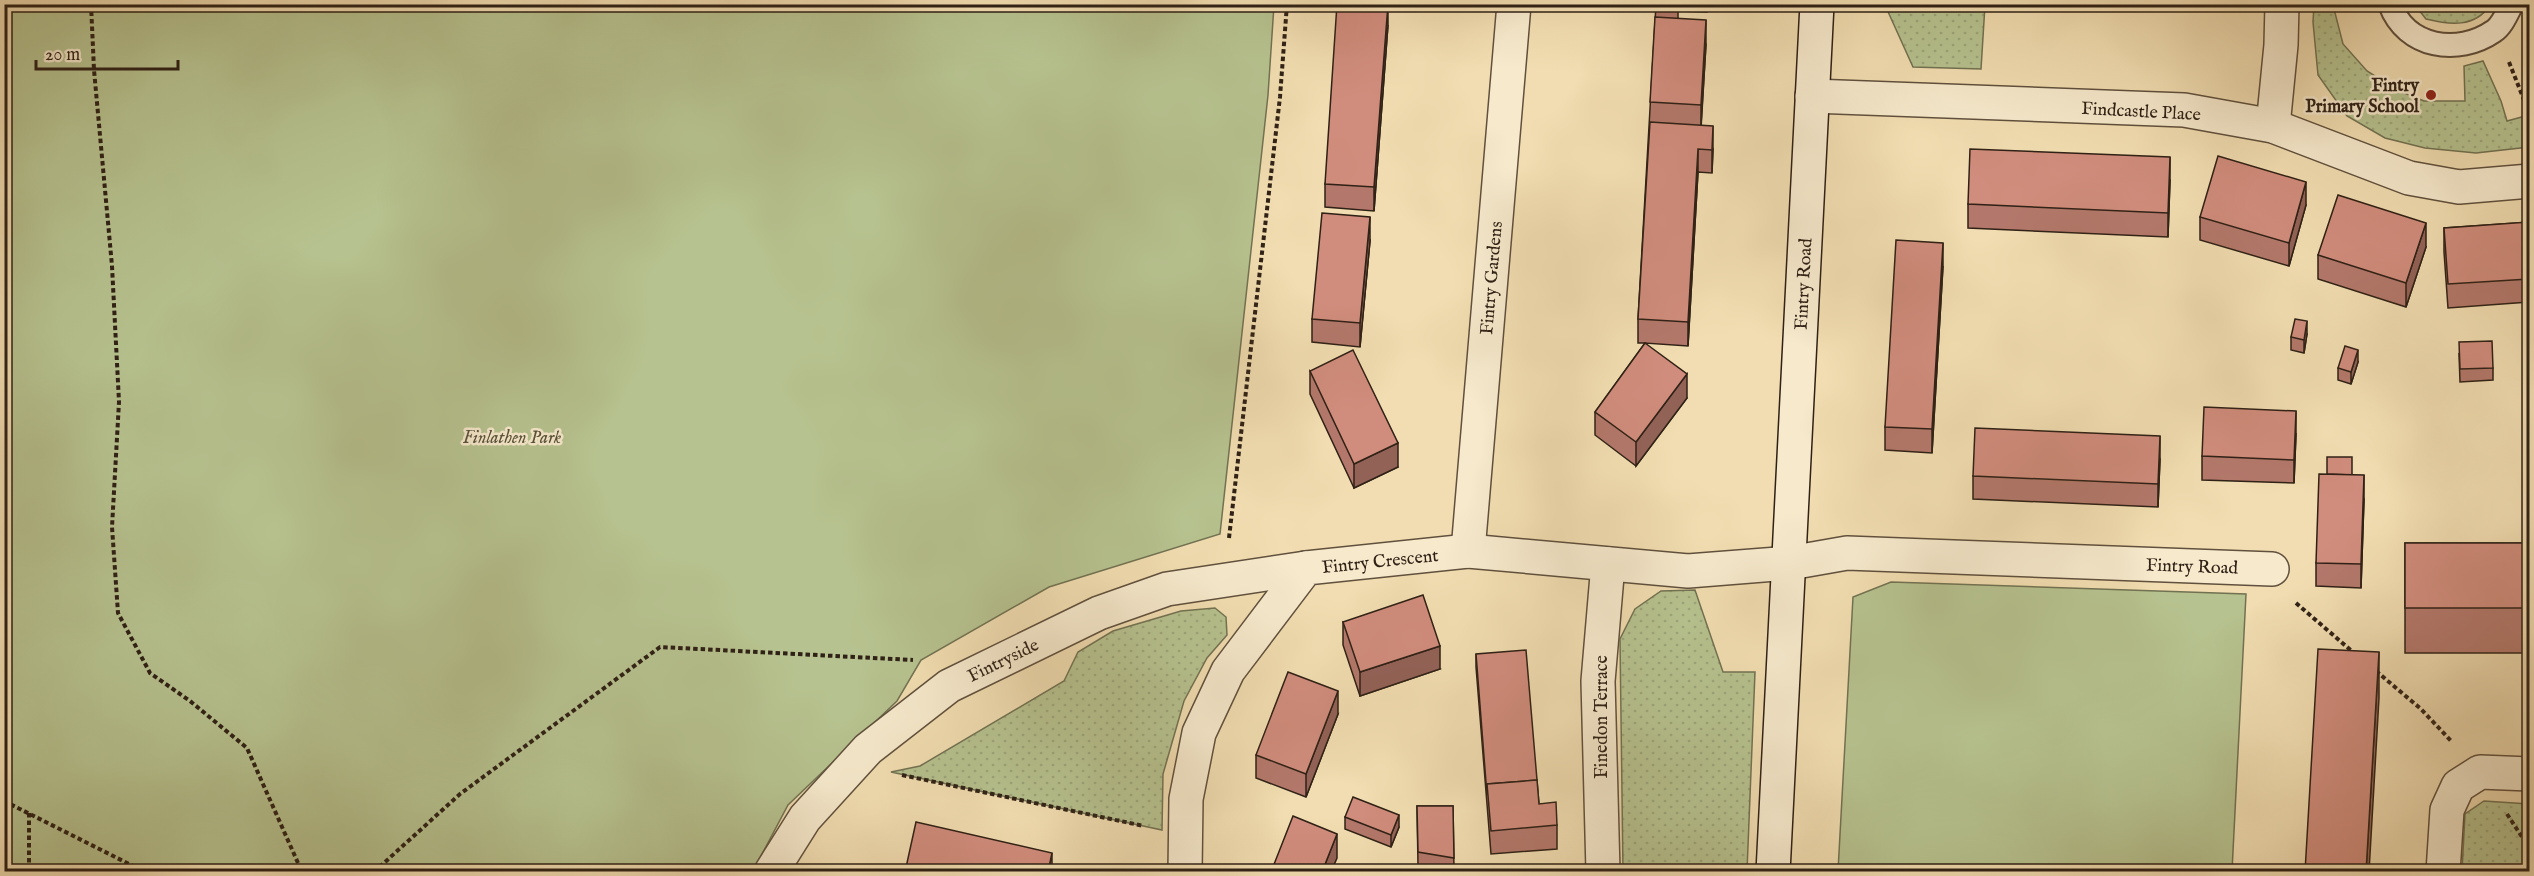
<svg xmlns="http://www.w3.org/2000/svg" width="2534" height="876" viewBox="0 0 2534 876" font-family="'IM FELL English',serif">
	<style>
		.grass { fill: url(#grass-dots); stroke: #727252; stroke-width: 1.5 }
		.green { fill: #b6c28f; stroke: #727252; stroke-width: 1.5 }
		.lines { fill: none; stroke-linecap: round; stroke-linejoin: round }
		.lane-casing { stroke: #60503d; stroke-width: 26 }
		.street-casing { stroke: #60503d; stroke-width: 36 }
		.secondary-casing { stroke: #2f2116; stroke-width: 36 }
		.path { stroke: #2f2116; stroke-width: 4; stroke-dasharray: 4.5 3; stroke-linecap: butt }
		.lane { stroke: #f6e9cc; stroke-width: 22 }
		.street { stroke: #f6e9cc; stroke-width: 33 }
		.secondary { stroke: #f6e9cc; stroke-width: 33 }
		.wall { fill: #b3786b; stroke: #2f2116; stroke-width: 1.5 }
		.shaded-wall { fill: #926257; stroke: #2f2116; stroke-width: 1.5 }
		.building { fill: #d08c7c; stroke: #2f2116; stroke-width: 1.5 }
		.poi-dot { fill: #8f2418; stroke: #f6e9cc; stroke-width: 2 }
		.labels { text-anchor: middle; stroke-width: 5; stroke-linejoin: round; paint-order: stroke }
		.poi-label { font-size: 18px; font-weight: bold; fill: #2f2116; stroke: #f6e9cc; text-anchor: end }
		.street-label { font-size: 18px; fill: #2f2116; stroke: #f6e9cc }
		.park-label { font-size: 18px; font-style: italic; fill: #58513a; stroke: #f6e9cc }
	</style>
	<defs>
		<pattern id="grass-dots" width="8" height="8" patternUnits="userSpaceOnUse" patternTransform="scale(1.5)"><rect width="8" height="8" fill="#b6c28f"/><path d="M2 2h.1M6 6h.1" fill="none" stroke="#9da67b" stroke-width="1.8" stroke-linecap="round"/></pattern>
	</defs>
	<rect width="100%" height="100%" fill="#f1ddb1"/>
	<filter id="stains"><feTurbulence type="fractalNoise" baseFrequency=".00333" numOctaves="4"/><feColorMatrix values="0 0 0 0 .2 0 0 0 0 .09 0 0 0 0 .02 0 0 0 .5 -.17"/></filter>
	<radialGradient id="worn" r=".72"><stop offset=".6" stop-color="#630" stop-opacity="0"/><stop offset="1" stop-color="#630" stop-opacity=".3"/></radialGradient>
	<g class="grass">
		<polygon points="1885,5 1985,5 1981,69 1913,67"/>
		<polygon points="2314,5 2333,5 2343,44 2367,71 2397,90 2424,101 2465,101 2464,66 2483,61 2501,101 2507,121 2529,115 2529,147 2476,153 2425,148 2385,138 2347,116 2318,75 2313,22"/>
		<path d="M2415,5H2490C2475,28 2450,25 2426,19Z"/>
		<polygon points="1695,590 1723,672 1755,672 1747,871 1623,871 1620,639 1635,609 1661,591"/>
		<polygon points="1215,608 1226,617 1227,635 1207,658 1184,701 1163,774 1162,830 891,772 920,766 1064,681 1078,652 1113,631 1181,611"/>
		<polygon points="2484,801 2529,804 2529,871 2462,871 2465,814"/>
	</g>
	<g class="green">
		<polygon points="5,5 1274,5 1268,95 1220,534 1049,587 921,660 897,701 788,805 753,871 5,872"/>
		<polygon points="1891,582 2246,594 2232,871 1838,871 1853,597"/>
	</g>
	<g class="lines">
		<defs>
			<path id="lane" d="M2390,4C2406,48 2458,56 2494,31C2502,26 2507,13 2512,4"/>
			<g id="street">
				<polyline points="1812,96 2184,110 2273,126 2409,178 2459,187 2530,181"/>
				<polyline points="2273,126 2281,45 2282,4"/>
				<polyline points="1468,551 1514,4"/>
				<polyline points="771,872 805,818 868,749 949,686 1099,613 1167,589 1306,568"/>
				<polyline points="1185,872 1186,799 1199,733 1228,671 1306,568 1468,551 1688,571 1790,563 1847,553 2272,569"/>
				<polyline points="1603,872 1598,681 1608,564"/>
				<polyline points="2443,872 2447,810 2458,786 2480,772 2530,774"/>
			</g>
			<polyline id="secondary" points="1773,872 1817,4"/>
		</defs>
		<use href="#lane" class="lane-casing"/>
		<use href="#street" class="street-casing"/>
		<use href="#secondary" class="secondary-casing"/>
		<g class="path">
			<polyline points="91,4 94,70 112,266 119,402 112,527 118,613 150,673 190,701 247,748 302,872"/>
			<polyline points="2509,62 2526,105 2530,103"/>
			<polyline points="1229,538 1280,97 1287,4"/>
			<polyline points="2296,603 2354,653"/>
			<polyline points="2376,671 2421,709 2452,742"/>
			<polyline points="902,775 1144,826"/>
			<polyline points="4,801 145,872"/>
			<polyline points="29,813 29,872"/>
			<polyline points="2507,814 2530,849"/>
			<polyline points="374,872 460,794 660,647 913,660"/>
		</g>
		<use href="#lane" class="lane"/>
		<use href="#street" class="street"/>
		<use href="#secondary" class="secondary"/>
	</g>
	<g class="wall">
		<polygon points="1656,4 1708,4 1707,12 1678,11 1678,18 1706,44 1701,125 1713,149 1712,173 1698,172 1688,346 1645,343 1687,398 1636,466 1595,435 1595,412 1645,343 1638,343 1638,319"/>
		<polygon points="2025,4 2148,4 2148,6 2119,10 2025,7"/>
		<polygon points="1388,25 1374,211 1325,207 1325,184"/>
		<polygon points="2170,180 2168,237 1968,228 1968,204"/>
		<polygon points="2306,205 2289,266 2200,240 2200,217"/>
		<polygon points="2529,222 2529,302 2448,308 2444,252 2444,228"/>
		<polygon points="1370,241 1360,347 1312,342 1312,319"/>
		<polygon points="2426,247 2406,307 2318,279 2318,255"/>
		<polygon points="1943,266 1932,453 1885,450 1885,427"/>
		<polygon points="2307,334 2304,353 2291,350 2291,337"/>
		<polygon points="2459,354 2493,368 2493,380 2460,382"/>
		<polygon points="2358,362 2351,384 2338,380 2338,368"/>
		<polygon points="1310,371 1398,467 1354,488 1310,394"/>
		<polygon points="2296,434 2294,483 2202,480 2202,456"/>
		<polygon points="2160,459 2158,507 1973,499 1973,476"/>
		<polygon points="2352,475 2364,499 2361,588 2316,586 2316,563"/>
		<rect x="2405" y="543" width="124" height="110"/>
		<polygon points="1343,622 1440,669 1360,696 1343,645"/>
		<polygon points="1476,654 1537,780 1539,804 1557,825 1557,849 1491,854 1476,667"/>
		<polygon points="1338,714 1306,797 1256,778 1256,755"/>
		<polygon points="1417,806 1453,806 1454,870 1418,865"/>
		<polygon points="1345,817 1399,827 1391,847 1345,829"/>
	</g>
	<g class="shaded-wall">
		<polygon points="1388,4 1388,25 1374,211 1374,187"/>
		<polygon points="1706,20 1706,44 1701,129 1701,105"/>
		<polygon points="1713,126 1713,149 1712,173 1712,150"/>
		<polygon points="1698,149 1698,172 1688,346 1688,322"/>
		<polygon points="2170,157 2170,180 2168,237 2168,213"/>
		<polygon points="2306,182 2306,205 2289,266 2289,243"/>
		<polygon points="1370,217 1370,241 1360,347 1360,323"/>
		<polygon points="2426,223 2426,247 2406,307 2406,283"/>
		<polygon points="1943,243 1943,266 1932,453 1932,429"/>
		<polygon points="2307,321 2307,334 2304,353 2304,340"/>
		<polygon points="2358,350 2358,362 2351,384 2351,372"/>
		<polygon points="1687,374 1687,398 1636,466 1636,442"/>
		<polygon points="2296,411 2296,434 2294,483 2294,460"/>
		<polygon points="2160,436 2160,459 2158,507 2158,484"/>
		<polygon points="1398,443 1398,467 1354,488 1354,464"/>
		<polygon points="2364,475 2364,499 2361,588 2361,564"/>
		<polygon points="1440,646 1440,669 1360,696 1360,672"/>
		<polygon points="2379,652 2379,698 2369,872 2366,872"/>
		<polygon points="1338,691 1338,714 1306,797 1306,774"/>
		<polygon points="1399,815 1399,827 1391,847 1391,835"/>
		<polygon points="1337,834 1337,858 1331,872 1322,872"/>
		<polygon points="1052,853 1052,872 1048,872"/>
	</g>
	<g class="building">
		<polygon points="1337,4 1388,4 1374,187 1325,184"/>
		<polygon points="1655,17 1706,20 1701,105 1650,102"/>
		<polygon points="1650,122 1713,126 1712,150 1698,149 1688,322 1638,319"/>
		<polygon points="1970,149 2170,157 2168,213 1968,204"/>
		<polygon points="2218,156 2306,182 2289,243 2200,217"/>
		<polygon points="2338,195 2426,223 2406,283 2318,255"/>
		<polygon points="1322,213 1370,217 1360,323 1312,319"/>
		<polygon points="2529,222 2529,279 2448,284 2444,228"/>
		<polygon points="1896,240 1943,243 1932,429 1885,427"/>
		<polygon points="2295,319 2307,321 2304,340 2291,337"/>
		<polygon points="2492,341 2493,368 2460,369 2459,342"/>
		<polygon points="1645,343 1687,374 1636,442 1595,412"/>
		<polygon points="2345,346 2358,350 2351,372 2338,368"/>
		<polygon points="1353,350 1398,443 1354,464 1310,371"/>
		<polygon points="2204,407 2296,411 2294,460 2202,456"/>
		<polygon points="1975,428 2160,436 2158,484 1973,476"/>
		<polygon points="2327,457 2352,457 2352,475 2327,474"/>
		<polygon points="2319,474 2364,475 2361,564 2316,563"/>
		<rect x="2405" y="543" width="124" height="65"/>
		<polygon points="1423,595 1440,646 1360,672 1343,622"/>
		<polygon points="2318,649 2379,652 2366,872 2305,872"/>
		<polygon points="1526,650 1537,780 1487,784 1487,795 1476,654"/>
		<polygon points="1288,672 1338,691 1306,774 1256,755"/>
		<polygon points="1537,780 1539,804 1556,802 1557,825 1491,831 1487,784"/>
		<polygon points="1353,797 1399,815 1391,835 1345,817"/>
		<polygon points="1417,806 1453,806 1454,858 1418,852"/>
		<polygon points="1293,816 1337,834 1322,872 1271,872"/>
		<polygon points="916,822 1052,853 1048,872 905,872"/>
	</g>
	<circle class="poi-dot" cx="2431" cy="95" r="6"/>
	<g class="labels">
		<g class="poi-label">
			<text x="2419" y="91">Fintry<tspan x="2419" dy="21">Primary School</tspan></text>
		</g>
		<g class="street-label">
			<text transform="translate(2141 111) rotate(3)" y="6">Findcastle Place</text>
			<text transform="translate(1491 278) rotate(-85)" y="6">Fintry Gardens</text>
			<text transform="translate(1803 284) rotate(-87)" y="6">Fintry Road</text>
			<text transform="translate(1380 561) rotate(-6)" y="6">Fintry Crescent</text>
			<text transform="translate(2192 566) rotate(2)" y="6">Fintry Road</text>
			<text transform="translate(1003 660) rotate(-26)" y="6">Fintryside</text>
			<text transform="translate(1601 717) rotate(-90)" y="6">Finedon Terrace</text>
		</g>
		<g class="park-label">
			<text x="512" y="443">Finlathen Park</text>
		</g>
	</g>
	<rect width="2534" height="876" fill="none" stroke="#f1ddb1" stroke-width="24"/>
	<rect x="6" y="6" width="2522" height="864" fill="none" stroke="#2f2116" stroke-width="3"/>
	<rect x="12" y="12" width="2510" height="852" fill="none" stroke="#2f2116" stroke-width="1.5"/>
	<path d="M36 60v9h142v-9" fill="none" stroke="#2f2116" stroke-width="3"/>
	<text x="45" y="60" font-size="18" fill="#2f2116" stroke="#f6e9cc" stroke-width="4.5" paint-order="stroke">20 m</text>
	<rect width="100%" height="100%" filter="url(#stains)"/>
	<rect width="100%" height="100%" fill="url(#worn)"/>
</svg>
